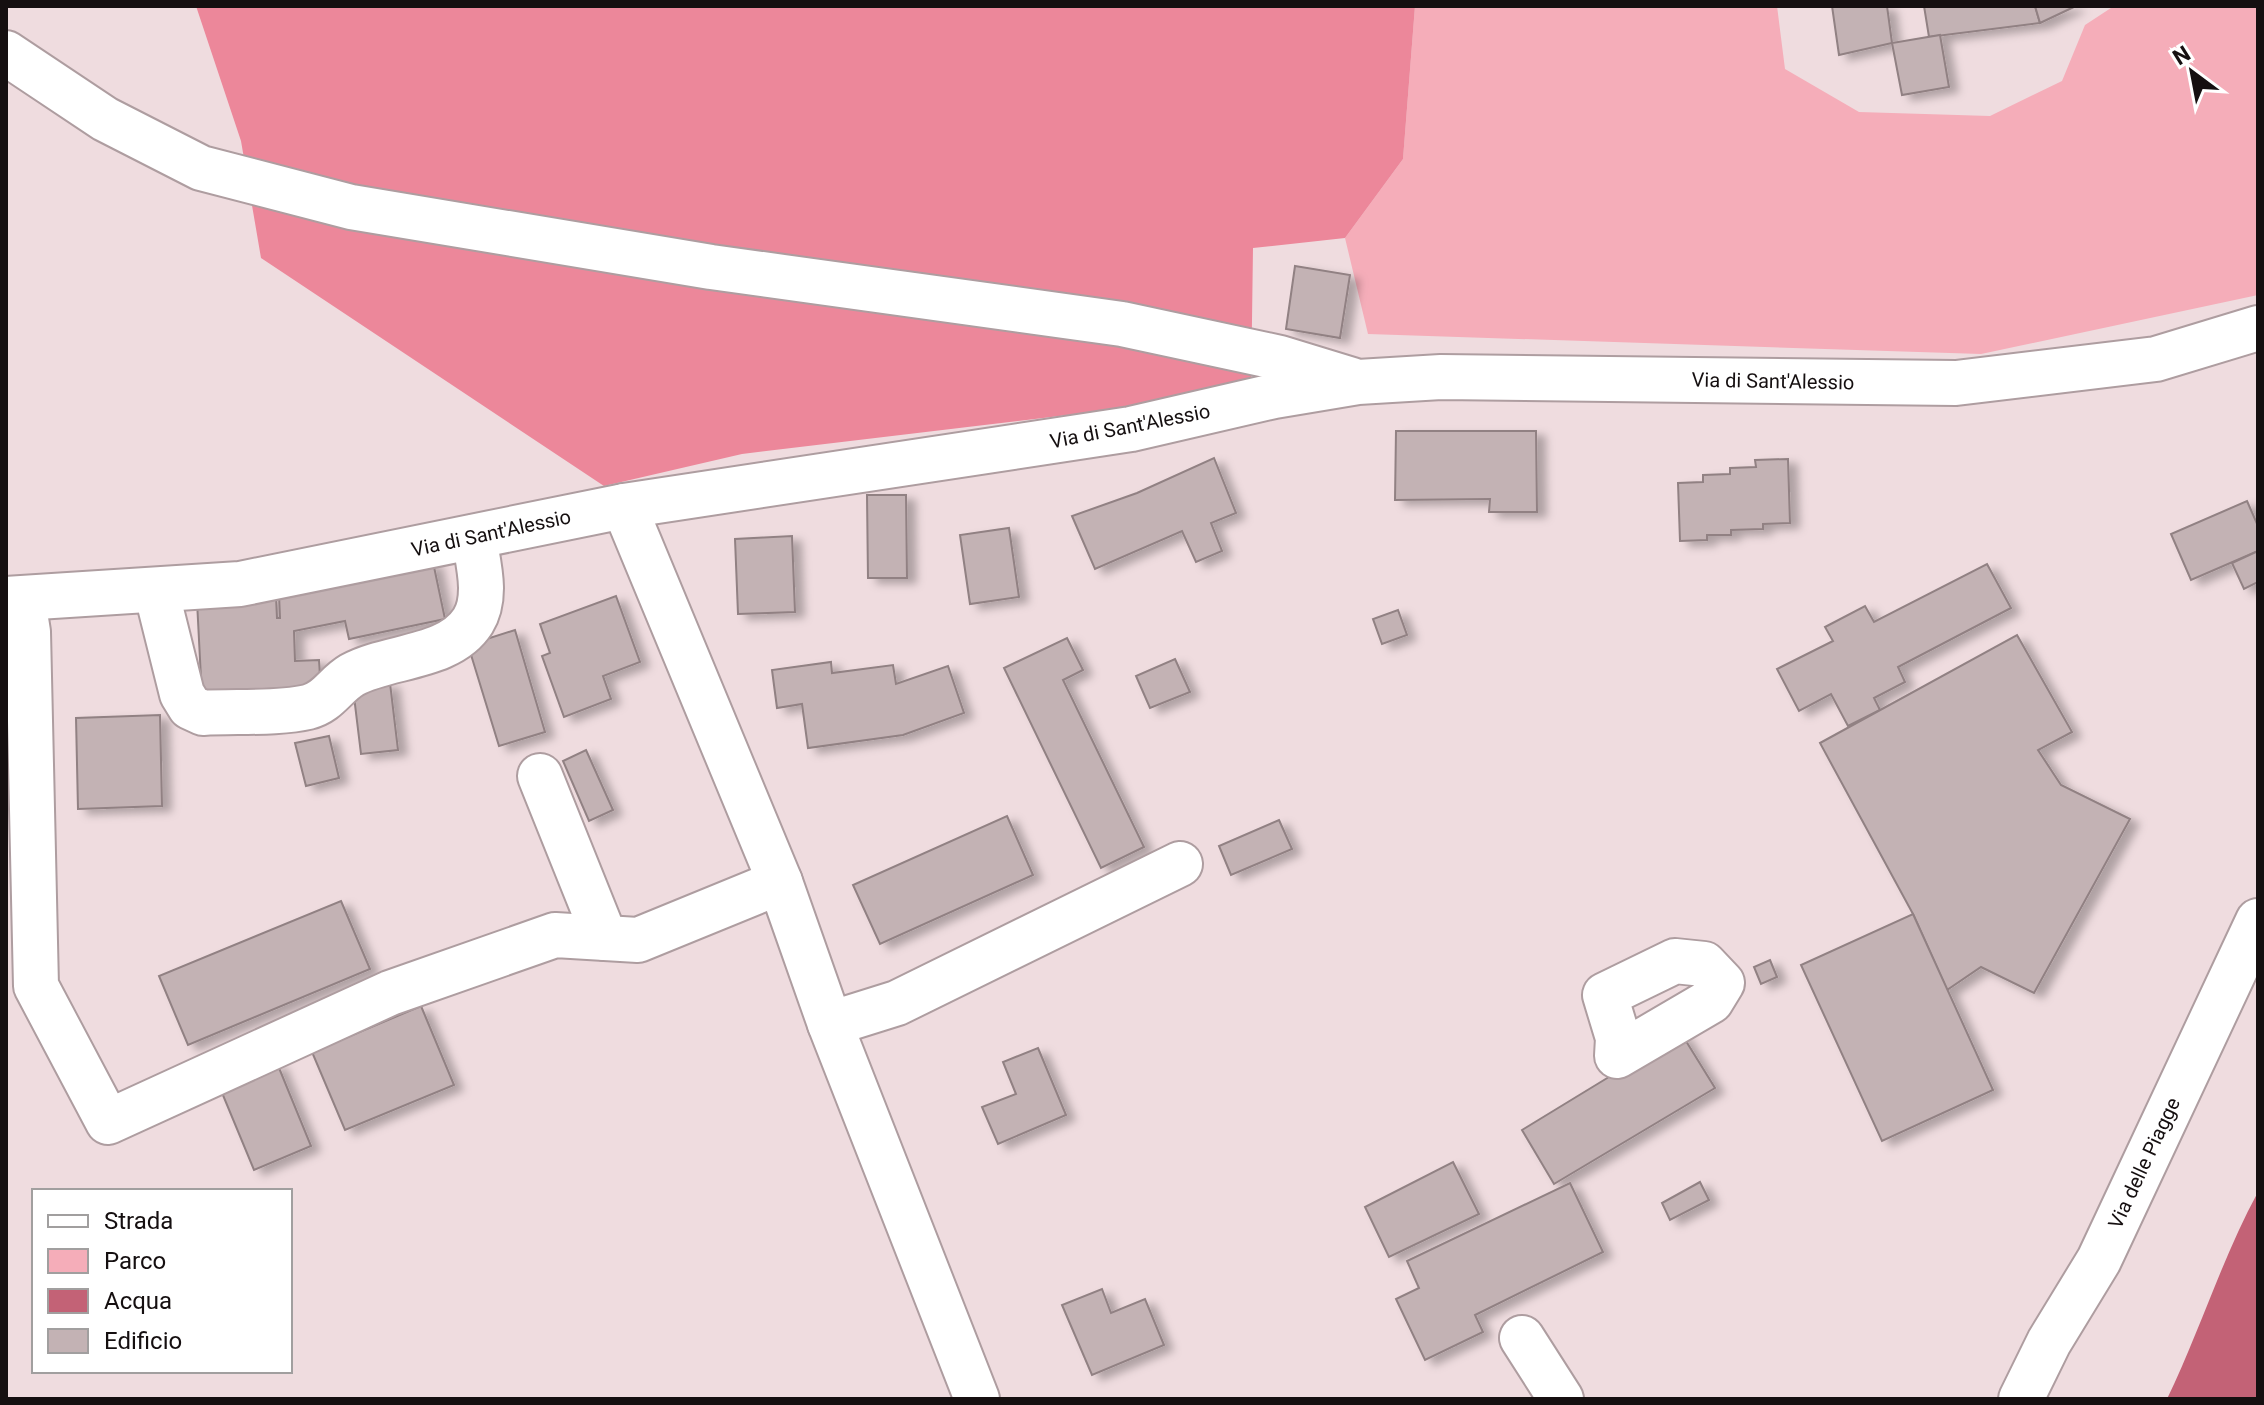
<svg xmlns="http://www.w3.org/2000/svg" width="2264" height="1405" viewBox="0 0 2264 1405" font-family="Roboto,sans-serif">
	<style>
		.green { fill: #f5adb9 }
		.forest { fill: #ec879a }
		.water { fill: #c36276 }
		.building { fill: #c3b2b4; stroke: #918183; stroke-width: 2; filter: url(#shadow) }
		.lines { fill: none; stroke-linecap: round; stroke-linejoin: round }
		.minor-casing { stroke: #ae9da0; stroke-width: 48 }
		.minor { stroke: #fff; stroke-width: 44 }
		.labels { text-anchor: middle; stroke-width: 6; stroke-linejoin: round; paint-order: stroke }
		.street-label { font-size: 20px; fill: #150f10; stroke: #fff }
	</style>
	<defs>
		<filter id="shadow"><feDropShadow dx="9" dy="5" stdDeviation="4" flood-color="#0004"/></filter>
	</defs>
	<rect width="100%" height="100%" fill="#efdcdf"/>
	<polygon class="green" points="1415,6 1777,6 1785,69 1859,112 1990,116 2062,81 2085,25 2114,6 2258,6 2258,295 1981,354 1368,334 1345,238 1403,159"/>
	<polygon class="forest" points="196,6 1415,6 1403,159 1345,238 1253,248 1251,393 742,454 604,486 261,258 241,141"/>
	<path class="water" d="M2258,1192V1399H2167C2200,1331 2222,1258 2258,1192Z"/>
	<g class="building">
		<polygon points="1832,6 1887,6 1892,43 1839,55"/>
		<polygon points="1924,6 2035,6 2040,23 1929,37"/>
		<polygon points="2035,6 2076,6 2040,23"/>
		<polygon points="1940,35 1949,87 1902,95 1892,43"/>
		<polygon points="1295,266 1350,275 1340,338 1286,329"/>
		<polygon points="1396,431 1536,431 1537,512 1489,512 1490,499 1395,500"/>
		<polygon points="1214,458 1236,513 1211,523 1222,551 1196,562 1182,531 1095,569 1072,516 1137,493"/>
		<polygon points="1788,459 1790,523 1763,524 1763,529 1731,530 1731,535 1707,535 1707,540 1680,541 1678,483 1703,482 1703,475 1730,474 1730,468 1756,467 1755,460"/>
		<polygon points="867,495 906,495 907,578 868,578"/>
		<polygon points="2247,501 2258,526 2258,551 2191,580 2171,534"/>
		<polygon points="1009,528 1019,597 970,604 960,535"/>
		<polygon points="792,536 795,612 738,614 735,539"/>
		<polygon points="2258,551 2258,582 2244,589 2232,563"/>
		<polygon points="433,562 445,619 349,639 345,621 294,631 295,661 319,660 321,692 202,698 197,601 276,596 277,618 280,618 279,595"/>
		<polygon points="1987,564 2011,608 1898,667 1905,682 1874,698 1880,710 1848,726 1831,694 1799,711 1777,669 1833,641 1825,627 1865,606 1874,622"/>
		<polygon points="616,596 640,662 603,676 611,699 564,717 542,656 550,653 540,624"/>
		<polygon points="1398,610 1407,635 1382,644 1373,619"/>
		<polygon points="515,630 545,732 499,746 468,645"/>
		<polygon points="2017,635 2072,732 2038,750 2061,785 2130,819 2034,993 1981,967 1947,990 1913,914 1820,743"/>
		<polygon points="1067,638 1083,670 1063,680 1144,847 1101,868 1004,668"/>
		<polygon points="1175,659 1190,692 1150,708 1136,676"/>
		<polygon points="831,662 832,673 893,665 896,684 948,666 964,713 903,735 808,748 802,704 777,708 772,670"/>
		<polygon points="390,683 398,750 361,754 353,688"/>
		<polygon points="160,715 162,806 78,809 76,718"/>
		<polygon points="329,736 339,778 306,786 295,743"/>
		<polygon points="586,750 613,810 589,821 563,761"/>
		<polygon points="1007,816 1033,875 880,944 853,885"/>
		<polygon points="1279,820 1292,849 1231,875 1219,846"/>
		<polygon points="341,901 370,969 188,1045 159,976"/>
		<polygon points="1913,914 1993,1090 1882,1141 1801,965"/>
		<polygon points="1770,960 1777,977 1761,984 1754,967"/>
		<polygon points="421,1006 454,1085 345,1130 312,1052"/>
		<polygon points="1681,1033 1715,1088 1554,1184 1522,1130"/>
		<polygon points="1038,1048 1066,1115 998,1144 982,1107 1016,1094 1003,1062"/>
		<polygon points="277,1063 311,1146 254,1170 220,1088"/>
		<polygon points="1453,1162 1479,1214 1389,1257 1365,1207"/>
		<polygon points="1700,1182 1709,1200 1670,1220 1662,1203"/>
		<polygon points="1570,1183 1603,1252 1475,1315 1483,1332 1425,1360 1396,1299 1419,1288 1407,1261"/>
		<polygon points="1102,1289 1111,1313 1145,1299 1164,1345 1092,1375 1062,1305"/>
	</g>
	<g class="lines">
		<defs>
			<g id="minor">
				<polyline points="6,53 105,119 201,168 351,207 711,267 1122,324 1280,358 1352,380"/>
				<polyline points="624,506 780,882 830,1024 977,1399"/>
				<path d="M156,590L182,694L190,707L203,713C234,711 278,714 308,707C328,702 335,685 352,675C388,655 449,659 473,621C488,597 478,563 474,537"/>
				<polyline points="6,599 240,584 624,506 1131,429 1274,396 1358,382 1441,377 1956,383 2156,359 2258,328"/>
				<polyline points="23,600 28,632 36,986 108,1122 390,993 555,935 638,940 780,882"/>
				<polyline points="540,776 605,938"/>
				<polygon points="1675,961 1704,964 1722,983 1711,1001 1617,1056 1618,1038 1605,995"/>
				<polyline points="830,1024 897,1003 1180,864"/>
				<polyline points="1522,1338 1561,1399"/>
				<polyline points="2021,1399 2049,1342 2099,1260 2258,921"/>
			</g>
		</defs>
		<use href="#minor" class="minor-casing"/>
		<use href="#minor" class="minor"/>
	</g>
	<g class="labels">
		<g class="street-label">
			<text transform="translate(1773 381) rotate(1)" y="7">Via di Sant'Alessio</text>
			<text transform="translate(1130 426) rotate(-11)" y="7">Via di Sant'Alessio</text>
			<text transform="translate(491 533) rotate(-12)" y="7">Via di Sant'Alessio</text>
			<text transform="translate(2144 1163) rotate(-65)" y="7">Via delle Piagge</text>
		</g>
	</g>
	<rect width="2264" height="1405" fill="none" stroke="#150f10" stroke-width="16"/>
	<rect x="32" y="1189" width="260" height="184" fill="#ffffff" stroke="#a19f9f" stroke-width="2"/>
	<rect x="48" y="1215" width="40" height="12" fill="#ffffff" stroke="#a19f9f" stroke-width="2"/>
	<text x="104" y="1229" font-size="24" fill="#150f10">Strada</text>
	<rect x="48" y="1249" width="40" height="24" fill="#f5adb9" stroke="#a19f9f" stroke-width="2"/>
	<text x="104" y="1269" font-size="24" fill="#150f10">Parco</text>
	<rect x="48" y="1289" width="40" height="24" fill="#c36276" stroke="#a19f9f" stroke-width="2"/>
	<text x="104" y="1309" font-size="24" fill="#150f10">Acqua</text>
	<rect x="48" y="1329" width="40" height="24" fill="#c3b2b4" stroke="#a19f9f" stroke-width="2"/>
	<text x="104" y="1349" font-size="24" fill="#150f10">Edificio</text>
	<g transform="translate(2192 72) rotate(328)" stroke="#ffffff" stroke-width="6" paint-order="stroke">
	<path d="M0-6L14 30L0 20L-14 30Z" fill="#150f10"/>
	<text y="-12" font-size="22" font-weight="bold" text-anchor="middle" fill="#150f10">N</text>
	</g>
</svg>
